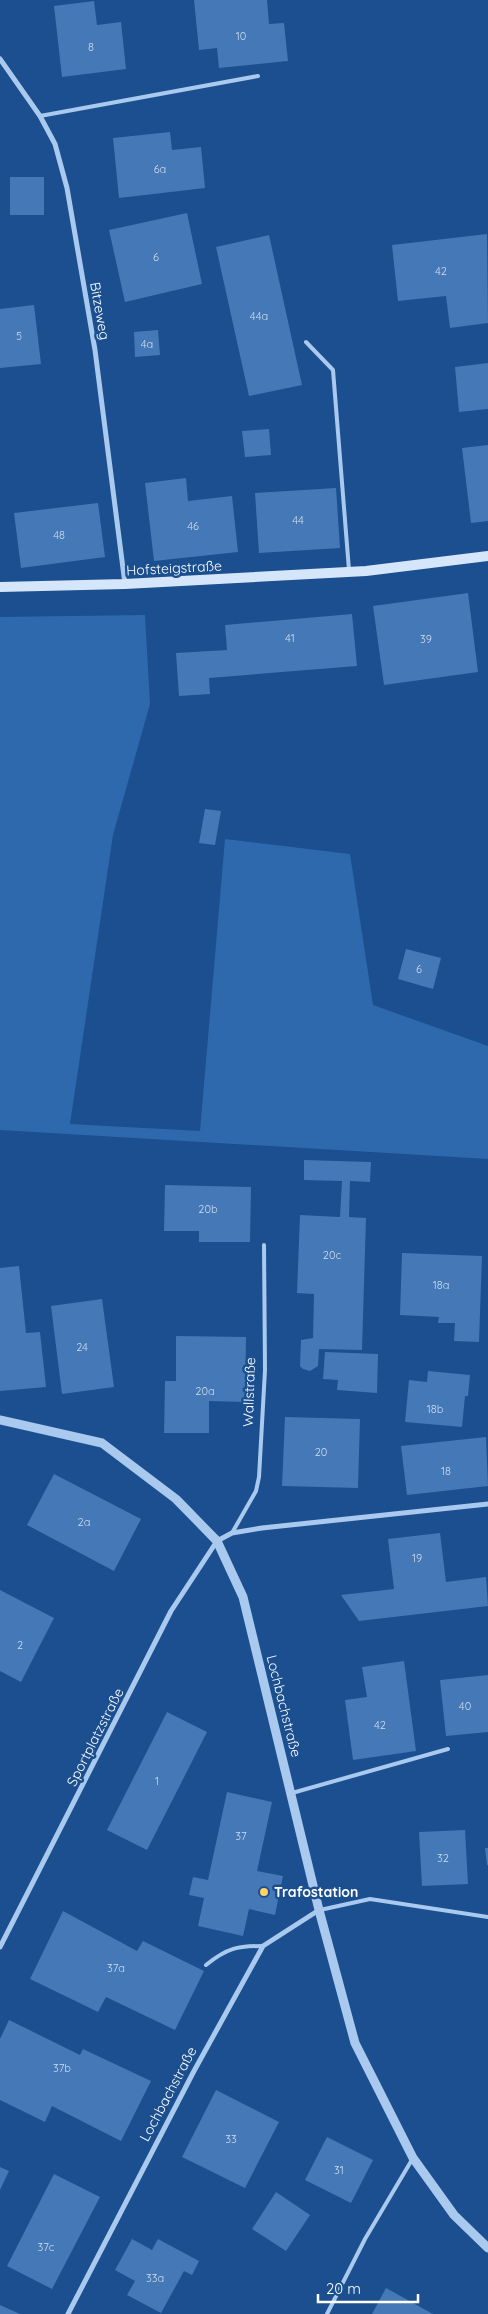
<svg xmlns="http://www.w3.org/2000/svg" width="488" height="2314" viewBox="0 0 488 2314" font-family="Quicksand,sans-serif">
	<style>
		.green { fill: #2e69ad }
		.building { fill: #4478b7 }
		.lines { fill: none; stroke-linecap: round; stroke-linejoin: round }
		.service { stroke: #a9c9ee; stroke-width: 4 }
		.minor { stroke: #a9c9ee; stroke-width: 5 }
		.tertiary { stroke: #a9c9ee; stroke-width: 9 }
		.secondary { stroke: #d6e6fa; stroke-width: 10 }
		.poi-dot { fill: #ffd166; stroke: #1b4f8f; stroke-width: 2 }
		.labels { text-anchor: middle; stroke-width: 5; stroke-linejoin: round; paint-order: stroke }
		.number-label { font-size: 11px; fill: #d0dded }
		.street-label { font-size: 14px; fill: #fff; stroke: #1b4f8f }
		.poi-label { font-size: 14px; font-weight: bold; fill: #fff; stroke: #1b4f8f; text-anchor: start }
	</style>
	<rect width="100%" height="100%" fill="#1b4f8f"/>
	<polygon class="green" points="145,615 150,704 113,835 70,1124 200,1131 225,839 350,854 373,1005 488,1046 488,1159 0,1130 0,617"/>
	<g class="building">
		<polygon points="194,0 267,0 269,24 284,23 288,61 219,68 217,48 199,50"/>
		<polygon points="94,1 97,25 121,22 126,69 62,77 54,6"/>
		<polygon points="170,132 172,150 201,147 205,188 119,198 113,138"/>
		<rect x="10" y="177" width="34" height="38"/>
		<polygon points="187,213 202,284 125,302 109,230"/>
		<polygon points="487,234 488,323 450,328 446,296 398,301 392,245"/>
		<polygon points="269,235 302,385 249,396 216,247"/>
		<polygon points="34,305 41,364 0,368 0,309"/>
		<polygon points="158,330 160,355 135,357 134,332"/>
		<polygon points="488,363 488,409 459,412 455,367"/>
		<polygon points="269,429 271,455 245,457 242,431"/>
		<polygon points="488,445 488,521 471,523 462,448"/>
		<polygon points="186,478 188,501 232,496 238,552 154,561 145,483"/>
		<polygon points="336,488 340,548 259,553 255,493"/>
		<polygon points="98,503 105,557 21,568 14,513"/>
		<polygon points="468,593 478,672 384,685 373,606"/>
		<polygon points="352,614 357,666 209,678 210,694 179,696 176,653 227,650 225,625"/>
		<polygon points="205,809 221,811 215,845 199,843"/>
		<polygon points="406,949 441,958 433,989 398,979"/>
		<polygon points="304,1160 371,1162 370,1182 350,1181 349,1217 366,1218 362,1350 319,1349 318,1366 310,1371 303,1369 300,1366 301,1340 313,1338 314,1294 297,1293 300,1215 340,1217 342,1181 304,1180"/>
		<polygon points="165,1185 251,1187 250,1242 199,1242 199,1231 164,1231"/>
		<polygon points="402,1253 482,1256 479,1342 454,1341 455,1323 438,1323 439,1317 400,1315"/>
		<polygon points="19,1266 26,1333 40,1332 46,1387 0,1391 0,1268"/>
		<polygon points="102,1299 114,1387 62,1394 51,1306"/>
		<polygon points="176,1336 246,1337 245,1402 209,1401 209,1433 164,1433 165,1381 176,1381"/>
		<polygon points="325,1352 378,1354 377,1393 337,1390 338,1380 323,1379"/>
		<polygon points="428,1371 470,1375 468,1396 465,1396 462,1427 405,1422 409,1380 427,1382"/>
		<polygon points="285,1417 360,1419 358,1488 282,1486"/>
		<polygon points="486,1437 488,1486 407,1495 401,1446"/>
		<polygon points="54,1474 141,1519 114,1571 27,1525"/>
		<polygon points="440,1533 446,1582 486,1577 488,1606 359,1621 341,1595 394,1589 388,1539"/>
		<polygon points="0,1590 54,1618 21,1682 0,1671"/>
		<polygon points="404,1661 416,1751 353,1760 345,1700 367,1697 362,1667"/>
		<polygon points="488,1675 488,1732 446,1736 440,1680"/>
		<polygon points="167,1712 207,1732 147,1850 107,1830"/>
		<polygon points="227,1792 272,1802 257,1871 283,1876 275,1915 249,1909 243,1936 198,1926 204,1898 189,1895 193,1877 208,1880"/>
		<polygon points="465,1830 468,1884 422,1886 419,1832"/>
		<polygon points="485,1848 488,1848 488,1865 487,1865"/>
		<polygon points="63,1911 137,1951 143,1941 204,1971 175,2030 106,1997 98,2012 30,1979"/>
		<polygon points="9,2020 80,2055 83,2049 151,2081 121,2141 52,2106 45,2122 0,2100 0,2039"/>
		<polygon points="216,2090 279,2122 245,2188 182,2157"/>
		<polygon points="327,2137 373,2160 351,2203 305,2180"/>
		<polygon points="0,2167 9,2171 0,2190"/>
		<polygon points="54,2174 100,2197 52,2289 7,2266"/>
		<polygon points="276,2192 310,2215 286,2251 252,2229"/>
		<polygon points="132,2239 152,2250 158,2239 199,2261 192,2275 184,2271 161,2313 127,2295 135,2281 115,2270"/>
		<polygon points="386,2288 433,2314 372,2314"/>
		<polygon points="0,2305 20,2314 0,2314"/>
	</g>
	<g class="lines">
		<g class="service">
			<polyline points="40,116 258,76"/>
			<polyline points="306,342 333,370 349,570"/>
			<polyline points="232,1533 256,1491 259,1477 265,1370 264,1245"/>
			<polyline points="292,1793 448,1749"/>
			<polyline points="320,1910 370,1899 488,1917"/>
			<path d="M206,1965C227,1948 237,1946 263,1946"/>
			<polyline points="327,2314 365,2239 413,2158"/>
		</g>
		<g class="minor">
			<polyline points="0,59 40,116 55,144 67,188 95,350 125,584"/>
			<polyline points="0,1947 171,1611 217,1541 232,1533 262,1528 488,1504"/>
			<polyline points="68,2314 194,2071 263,1946 319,1910"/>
		</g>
		<polyline class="tertiary" points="0,1420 102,1443 176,1499 217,1541 243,1597 319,1910 355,2043 413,2158 454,2215 488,2248"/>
		<polyline class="secondary" points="0,587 125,584 366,571 488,556"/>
	</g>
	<circle class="poi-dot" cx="264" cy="1892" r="5"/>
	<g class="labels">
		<g class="number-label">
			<text x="241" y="40">10</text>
			<text x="91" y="51">8</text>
			<text x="160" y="173">6a</text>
			<text x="156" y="261">6</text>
			<text x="441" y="275">42</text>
			<text x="259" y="320">44a</text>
			<text x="19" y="340">5</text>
			<text x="147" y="348">4a</text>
			<text x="298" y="524">44</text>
			<text x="193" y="530">46</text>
			<text x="59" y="539">48</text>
			<text x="290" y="642">41</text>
			<text x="426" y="643">39</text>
			<text x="419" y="973">6</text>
			<text x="208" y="1213">20b</text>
			<text x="332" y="1259">20c</text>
			<text x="441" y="1289">18a</text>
			<text x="82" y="1351">24</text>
			<text x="205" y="1395">20a</text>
			<text x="435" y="1413">18b</text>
			<text x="321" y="1456">20</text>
			<text x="446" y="1475">18</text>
			<text x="84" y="1526">2a</text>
			<text x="417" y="1562">19</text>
			<text x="20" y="1649">2</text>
			<text x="465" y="1710">40</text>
			<text x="380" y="1729">42</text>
			<text x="157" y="1785">1</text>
			<text x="241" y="1840">37</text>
			<text x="443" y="1862">32</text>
			<text x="116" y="1972">37a</text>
			<text x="62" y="2072">37b</text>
			<text x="231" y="2143">33</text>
			<text x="339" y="2174">31</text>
			<text x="46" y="2251">37c</text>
			<text x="155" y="2282">33a</text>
		</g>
		<g class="street-label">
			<text transform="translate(100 311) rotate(80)" y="5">Bitzeweg</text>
			<text transform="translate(174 568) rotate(-3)" y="5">Hofsteigstraße</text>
			<text transform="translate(249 1392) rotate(-88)" y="5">Wallstraße</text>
			<text transform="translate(284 1706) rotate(76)" y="5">Lochbachstraße</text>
			<text transform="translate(95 1737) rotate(-63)" y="5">Sportplatzstraße</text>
			<text transform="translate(168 2094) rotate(-62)" y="5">Lochbachstraße</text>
		</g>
		<g class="poi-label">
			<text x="274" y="1897">Trafostation</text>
		</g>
	</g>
	<path d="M318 2294v8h100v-8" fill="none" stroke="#ffffff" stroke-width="2.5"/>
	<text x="326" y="2294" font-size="15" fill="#ffffff" stroke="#1b4f8f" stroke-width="4" paint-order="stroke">20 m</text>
</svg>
